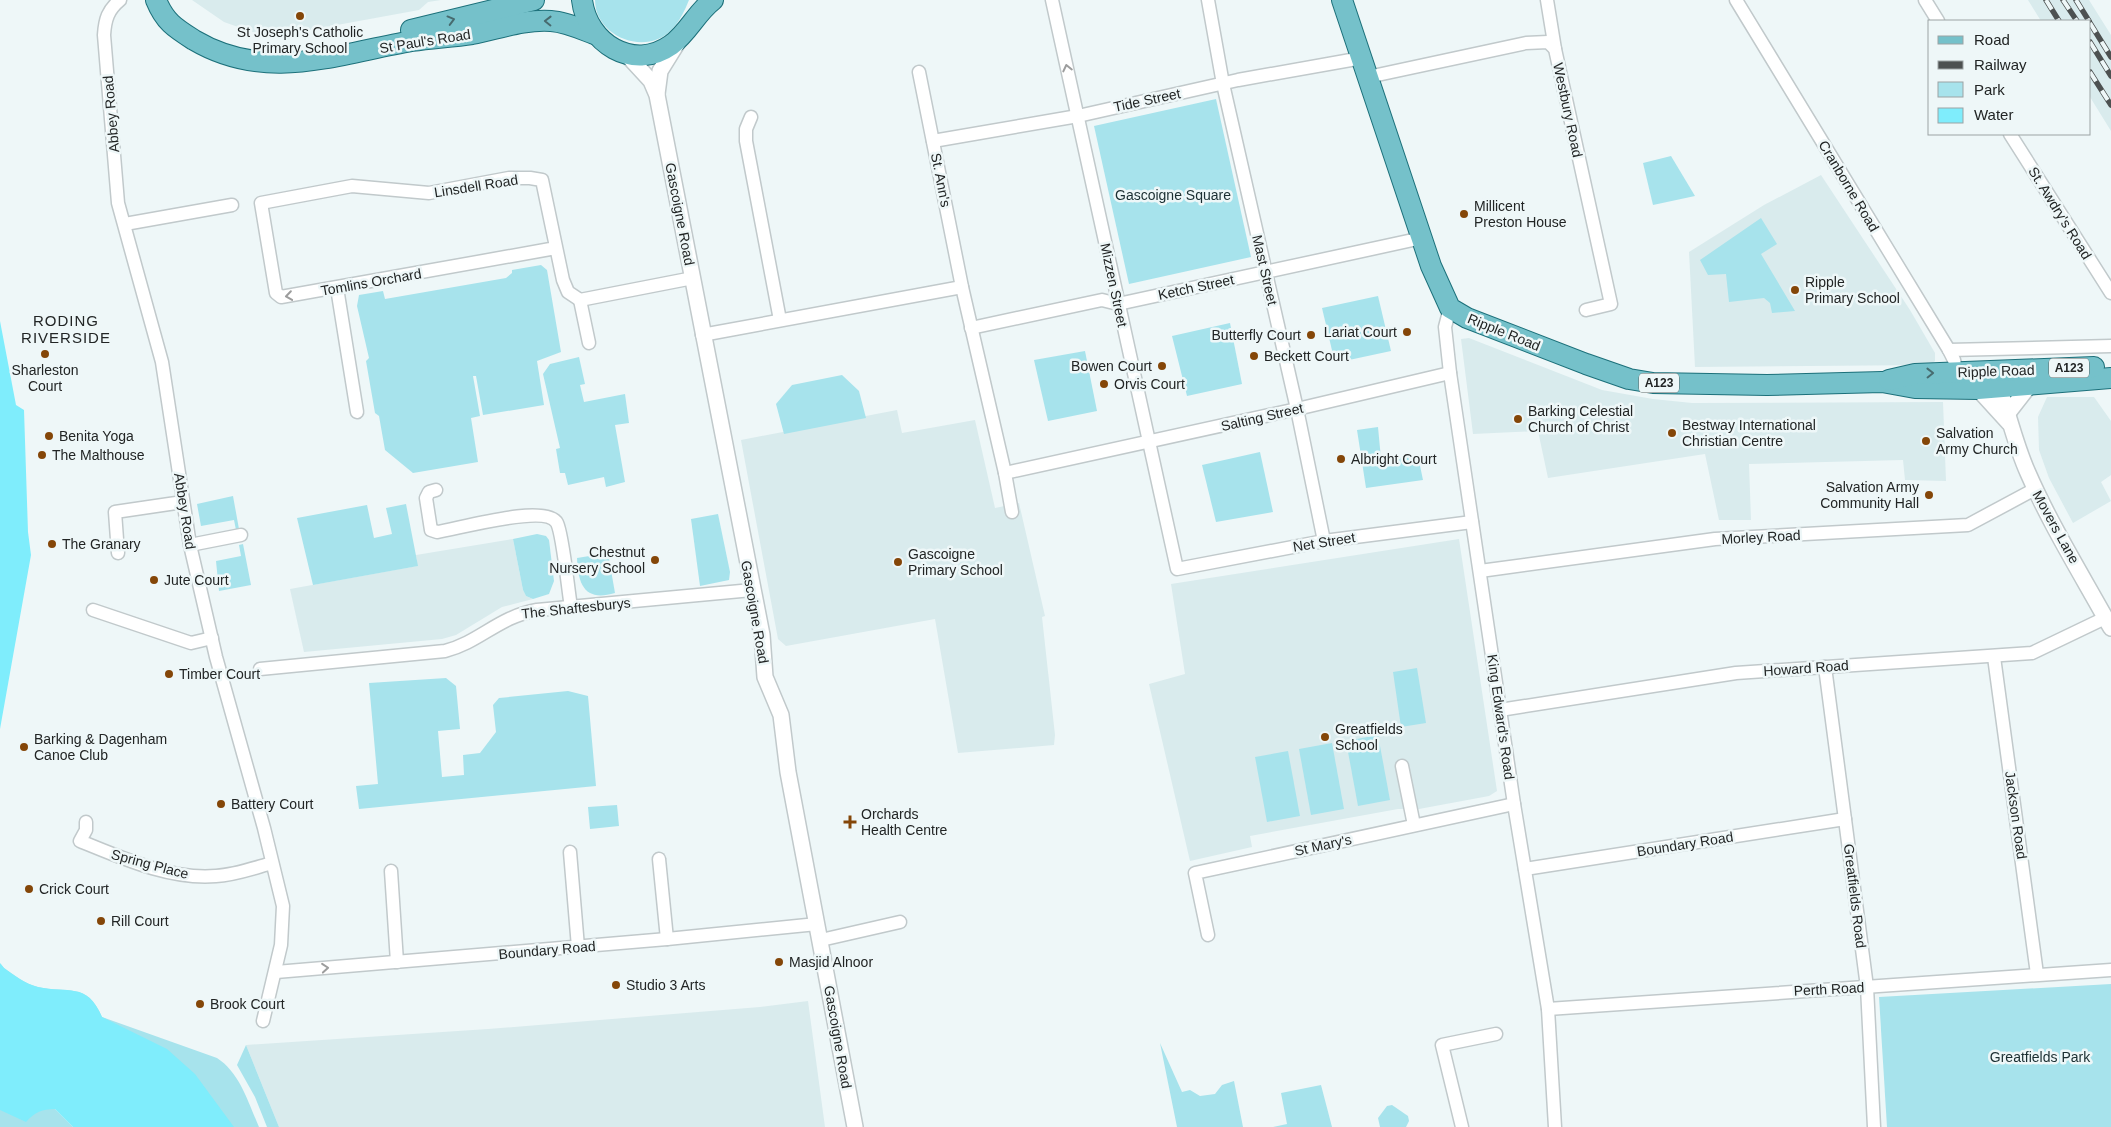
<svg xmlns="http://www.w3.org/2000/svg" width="2111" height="1127" viewBox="0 0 2111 1127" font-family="Helvetica,sans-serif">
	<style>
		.built { fill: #d9ebed }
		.green { fill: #a7e3ec }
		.water { fill: #7fedfc }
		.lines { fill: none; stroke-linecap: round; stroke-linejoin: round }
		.minor-casing { stroke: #c1c9cb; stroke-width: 15 }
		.tertiary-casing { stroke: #c1c9cb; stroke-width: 18 }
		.primary-casing { stroke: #1c707a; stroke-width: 22 }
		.minor { stroke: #fff; stroke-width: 12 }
		.tertiary { stroke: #fff; stroke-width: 15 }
		.primary { stroke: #75c1ca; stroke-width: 20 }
		.rail-casing { stroke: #4d5151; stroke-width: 5.5 }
		.rail { stroke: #eef7f8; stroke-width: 4; stroke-dasharray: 11; stroke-linecap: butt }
		.oneway { stroke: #476b6f }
		.oneway2 { stroke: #9c9d9d }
		.poi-dot { fill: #844608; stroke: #eef7f8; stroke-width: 2 }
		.labels { text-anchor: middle; stroke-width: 5; stroke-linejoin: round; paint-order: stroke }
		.shield { fill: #eef7f8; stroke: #5f6464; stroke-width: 1 }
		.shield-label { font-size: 12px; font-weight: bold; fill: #222525 }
		.poi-label { font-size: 14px; fill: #222525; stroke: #eef7f8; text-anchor: start }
		.street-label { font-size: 14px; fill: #222525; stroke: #eef7f8 }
		.park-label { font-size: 14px; fill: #1a2e31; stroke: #eef7f8 }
		.neighbourhood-label { font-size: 15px; letter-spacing: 1px; fill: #222525; stroke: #eef7f8 }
	</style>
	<rect width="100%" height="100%" fill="#eef7f8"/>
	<g class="built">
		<polygon points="192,0 441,0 428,2 419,10 288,34 255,33 224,22"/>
		<polygon points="2028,0 2089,0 2111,35 2111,131 2090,97 2090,21 2041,21"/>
		<polygon points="1821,175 1910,310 1935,353 1935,361 1931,365 1695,367 1689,252 1764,205"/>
		<polygon points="1469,338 1602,390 1653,399 1692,403 1943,402 1946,481 1905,480 1903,460 1749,464 1751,520 1719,520 1705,454 1548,478 1538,431 1473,434 1461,339"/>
		<polygon points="2047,397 2094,397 2111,421 2111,475 2101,482 2111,501 2073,523 2049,478 2039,450 2038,417"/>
		<polygon points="897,410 902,433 975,420 995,508 1019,503 1045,616 1042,617 1055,735 1054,745 958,753 935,619 786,646 778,639 741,440"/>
		<polygon points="513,539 523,590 526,596 533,599 502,607 456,635 442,639 304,652 290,589 417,566 416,555"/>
		<polygon points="1459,539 1497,791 1489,796 1419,809 1398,809 1250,836 1252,847 1190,861 1149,684 1185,674 1171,584"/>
		<polygon points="808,1001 825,1127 279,1127 246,1045 488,1029 760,1007"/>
	</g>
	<g class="green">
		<path d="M595,0H689C683,15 674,33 658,39C631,50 595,31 595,0Z"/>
		<polygon points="1216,99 1251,257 1129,284 1094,126"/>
		<polygon points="1671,156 1695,196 1653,205 1643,163"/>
		<polygon points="1761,218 1777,244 1761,254 1795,311 1772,313 1770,303 1764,298 1729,302 1726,274 1708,275 1700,260"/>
		<polygon points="541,265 547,270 561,352 537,361 544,405 483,415 476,376 473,376 480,416 471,418 478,462 413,473 385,450 379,416 375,413 366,361 369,358 357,306 359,295 383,291 385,299 506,278 512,273 512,270"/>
		<polygon points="1378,296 1391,351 1335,363 1322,308"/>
		<polygon points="1230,323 1242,384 1187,396 1172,336"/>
		<polygon points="1085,351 1097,411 1048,421 1034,360"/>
		<polygon points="579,357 585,384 580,385 584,402 625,394 629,423 615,425 625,482 606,487 604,477 568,485 565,473 560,473 556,449 560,448 543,374 550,364"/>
		<polygon points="842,375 859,391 866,418 784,434 776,404 792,385"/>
		<polygon points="1378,427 1381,459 1418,456 1423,480 1366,488 1357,430"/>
		<polygon points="1260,452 1273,512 1216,522 1202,465"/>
		<polygon points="233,496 239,529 236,530 234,520 201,526 197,504"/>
		<polygon points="406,504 418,566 313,585 297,518 367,505 374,538 392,534 386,508"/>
		<polygon points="718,514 730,572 729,580 700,586 691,519"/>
		<polygon points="537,534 546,536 549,540 554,581 549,594 533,599 526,596 523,590 513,539"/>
		<polygon points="243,544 251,585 219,591 216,561 241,556 239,545"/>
		<path d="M608,553L615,593C585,602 578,585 577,558Z"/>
		<polygon points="1417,668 1426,723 1401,727 1393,672"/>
		<polygon points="446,678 456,686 460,729 438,731 442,777 464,775 463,755 480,753 496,732 493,705 499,698 568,691 588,696 596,786 359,809 356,786 378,784 369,683"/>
		<polygon points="1378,735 1390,800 1358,806 1346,741"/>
		<polygon points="1332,743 1344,809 1311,815 1299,749"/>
		<polygon points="1288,751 1300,816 1267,822 1255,757"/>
		<polygon points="617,805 619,826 590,829 588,807"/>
		<path d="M0,963L4,968C14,975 25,984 38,987C67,994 87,981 102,1017L217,1058C240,1073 248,1102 259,1127H159L74,1086Z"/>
		<polygon points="2111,984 2111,1127 1887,1127 1879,997"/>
		<polygon points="1160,1043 1182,1092 1190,1090 1200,1096 1215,1094 1222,1085 1234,1081 1243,1127 1177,1127"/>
		<polygon points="246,1045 279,1127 267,1127 255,1097 237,1065"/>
		<polygon points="1321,1085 1332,1127 1273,1127 1287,1124 1281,1093"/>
		<polygon points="0,1091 45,1109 55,1109 73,1127 0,1127"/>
		<polygon points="1392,1105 1408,1116 1409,1121 1406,1127 1380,1127 1378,1118 1387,1106"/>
	</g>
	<g class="water">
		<polygon points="0,321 16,405 24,410 28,532 31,555 0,729"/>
		<path d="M0,963L4,968C14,975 25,984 38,987C67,994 87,981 102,1017L167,1049L195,1074L234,1127H73L55,1109C42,1109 35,1112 26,1122L0,1110Z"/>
	</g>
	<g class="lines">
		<defs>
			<g id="minor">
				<path d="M120,0C108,10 105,19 104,35L118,203L162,362L190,545L216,657L264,828L283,906L281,945L263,1021"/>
				<polyline points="1052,0 1177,569 1324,541 1472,522"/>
				<polyline points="1208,0 1223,84 1297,409 1324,541"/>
				<polyline points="1547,0 1555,49"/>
				<polyline points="1736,0 1949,350 1954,360 1957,373"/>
				<polyline points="1925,0 1938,21"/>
				<polyline points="919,72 962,287 1005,473 1012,512"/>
				<polyline points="1368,77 1526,43 1548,42 1555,49 1611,304 1586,310"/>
				<polyline points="751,117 746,129 746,141 780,320"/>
				<polyline points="2010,134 2111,293"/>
				<polyline points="933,141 1078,116 1238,80 1362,58"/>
				<polyline points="125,224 232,205"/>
				<polyline points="556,248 281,297 276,293 261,203 352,186 429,193 509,178 530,178 542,180 563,280 568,292 580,300 693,278"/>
				<polyline points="337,288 357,412"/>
				<polyline points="580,300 589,343"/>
				<polyline points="1450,308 1445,327 1450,373 1514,804 1548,1009 1555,1127"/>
				<polyline points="971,328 1102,300 1118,304 1422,238"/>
				<polyline points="702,335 962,287"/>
				<polyline points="1949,350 2111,346"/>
				<polyline points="1005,473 1297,409 1450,373"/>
				<path d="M436,490L429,492L426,498L431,530L437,532C458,529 546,503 557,523C563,535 568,590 571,607"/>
				<polyline points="190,545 241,535"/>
				<polyline points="118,553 115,512 183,502"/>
				<polyline points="1480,571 1715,539 1968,525 2035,489"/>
				<polyline points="93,610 191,643 212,638"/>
				<polyline points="1994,657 2037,974"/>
				<polyline points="1825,667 1867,987 1874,1127"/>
				<path d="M260,669L445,651C480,642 498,617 537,610L752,590"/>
				<polyline points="1500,710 1736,673 2032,653 2105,618"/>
				<polyline points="1402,766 1414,825"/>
				<path d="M86,822V830L80,841C122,858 170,880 216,876C235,875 254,868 272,863"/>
				<polyline points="570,852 578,947"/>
				<polyline points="659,859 667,939"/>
				<polyline points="1525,869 1845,819"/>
				<polyline points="391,871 397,962"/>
				<polyline points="1208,935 1195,873 1514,804"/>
				<polyline points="821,940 900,922"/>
				<polyline points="276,972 667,939 817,924"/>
				<polyline points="1548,1009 2111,970"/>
				<polyline points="1462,1127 1442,1045 1496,1034"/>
			</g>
			<g id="tertiary">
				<polyline points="627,55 651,81 657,95 762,635 765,677 781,715 788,772 855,1127"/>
				<polyline points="657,94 660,71 678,42"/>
				<path d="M1996,379C2008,410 2014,442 2028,473C2051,526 2083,577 2111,628"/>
				<polyline points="1978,389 2009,423"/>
				<polyline points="2008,413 2029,386"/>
			</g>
			<g id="primary">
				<path d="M156,0C165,22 175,28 194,40C267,83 336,54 412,41C432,38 452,37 472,34C498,29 525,19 551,21C566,22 581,29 594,34"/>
				<path d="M582,0C587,43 633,72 671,45C688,33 696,13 713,0"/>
				<polyline points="1342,0 1431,266 1450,308 1467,318 1586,364 1629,379 1653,383 1767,385 1882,382 1915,388 1978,389 2111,378"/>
				<polyline points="411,30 534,0"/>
				<polyline points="1889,380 1915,374 2094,367"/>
			</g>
		</defs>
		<use href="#minor" class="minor-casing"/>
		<use href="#tertiary" class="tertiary-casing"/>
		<use href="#primary" class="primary-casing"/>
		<use href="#minor" class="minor"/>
		<use href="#tertiary" class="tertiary"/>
		<use href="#primary" class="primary"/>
		<defs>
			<g id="rail">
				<polyline points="2046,0 2059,21"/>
				<polyline points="2063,0 2077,21"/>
				<polyline points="2076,0 2089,21"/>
				<polyline points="2090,23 2111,57"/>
				<polyline points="2090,42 2111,76"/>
				<polyline points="2090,72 2111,105"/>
			</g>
		</defs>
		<use href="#rail" class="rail-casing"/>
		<use href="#rail" class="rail"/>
	</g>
	<defs><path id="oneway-chevron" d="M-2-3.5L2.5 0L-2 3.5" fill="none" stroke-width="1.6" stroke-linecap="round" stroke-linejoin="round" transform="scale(1.25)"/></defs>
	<g class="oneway">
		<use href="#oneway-chevron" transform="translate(451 20) rotate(-15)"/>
		<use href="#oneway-chevron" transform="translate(548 21) rotate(-179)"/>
		<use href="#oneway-chevron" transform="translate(1930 373) rotate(-1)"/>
	</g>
	<g class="oneway2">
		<use href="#oneway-chevron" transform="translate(1067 68) rotate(-103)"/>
		<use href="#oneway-chevron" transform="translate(289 296) rotate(172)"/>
		<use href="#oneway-chevron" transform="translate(325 968) rotate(-5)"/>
	</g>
	<g class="poi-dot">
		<circle cx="300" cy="16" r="5"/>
		<circle cx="1464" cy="214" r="5"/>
		<circle cx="1795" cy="290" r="5"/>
		<circle cx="1407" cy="332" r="5"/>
		<circle cx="1311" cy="335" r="5"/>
		<circle cx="45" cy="354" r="5"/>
		<circle cx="1254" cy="356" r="5"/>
		<circle cx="1162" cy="366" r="5"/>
		<circle cx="1104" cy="384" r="5"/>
		<circle cx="1518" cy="419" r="5"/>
		<circle cx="1672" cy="433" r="5"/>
		<circle cx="49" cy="436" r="5"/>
		<circle cx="1926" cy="441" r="5"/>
		<circle cx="42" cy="455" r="5"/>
		<circle cx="1341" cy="459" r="5"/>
		<circle cx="1929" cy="495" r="5"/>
		<circle cx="52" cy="544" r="5"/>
		<circle cx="655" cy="560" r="5"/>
		<circle cx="898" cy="562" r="5"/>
		<circle cx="154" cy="580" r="5"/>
		<circle cx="169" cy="674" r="5"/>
		<circle cx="1325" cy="737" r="5"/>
		<circle cx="24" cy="747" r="5"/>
		<circle cx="221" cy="804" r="5"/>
		<path d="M847.5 814.5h5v5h5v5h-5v5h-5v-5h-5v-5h5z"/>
		<circle cx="29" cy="889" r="5"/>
		<circle cx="101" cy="921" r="5"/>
		<circle cx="779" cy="962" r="5"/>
		<circle cx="616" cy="985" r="5"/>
		<circle cx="200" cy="1004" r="5"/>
	</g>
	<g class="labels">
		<g class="shield">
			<rect x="2049" y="358.5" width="40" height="19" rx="4"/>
			<rect x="1639" y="373.5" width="40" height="19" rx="4"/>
		</g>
		<g class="shield-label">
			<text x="2069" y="372">A123</text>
			<text x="1659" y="387">A123</text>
		</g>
		<g class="poi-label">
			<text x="300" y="37" text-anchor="middle">St Joseph's Catholic<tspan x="300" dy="16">Primary School</tspan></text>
			<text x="1474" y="211">Millicent<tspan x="1474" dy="16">Preston House</tspan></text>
			<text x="1805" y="287">Ripple<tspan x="1805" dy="16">Primary School</tspan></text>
			<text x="1397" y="337" text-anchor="end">Lariat Court</text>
			<text x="1301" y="340" text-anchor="end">Butterfly Court</text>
			<text x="1264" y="361">Beckett Court</text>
			<text x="1152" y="371" text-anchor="end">Bowen Court</text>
			<text x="45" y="375" text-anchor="middle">Sharleston<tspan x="45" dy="16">Court</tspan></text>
			<text x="1114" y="389">Orvis Court</text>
			<text x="1528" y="416">Barking Celestial<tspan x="1528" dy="16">Church of Christ</tspan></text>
			<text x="1682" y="430">Bestway International<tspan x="1682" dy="16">Christian Centre</tspan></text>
			<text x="1936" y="438">Salvation<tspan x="1936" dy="16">Army Church</tspan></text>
			<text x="59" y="441">Benita Yoga</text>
			<text x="52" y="460">The Malthouse</text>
			<text x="1351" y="464">Albright Court</text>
			<text x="1919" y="492" text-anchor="end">Salvation Army<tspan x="1919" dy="16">Community Hall</tspan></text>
			<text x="62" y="549">The Granary</text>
			<text x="645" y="557" text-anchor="end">Chestnut<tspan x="645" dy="16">Nursery School</tspan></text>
			<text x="908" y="559">Gascoigne<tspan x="908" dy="16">Primary School</tspan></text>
			<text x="164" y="585">Jute Court</text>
			<text x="179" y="679">Timber Court</text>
			<text x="1335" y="734">Greatfields<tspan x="1335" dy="16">School</tspan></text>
			<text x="34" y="744">Barking &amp; Dagenham<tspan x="34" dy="16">Canoe Club</tspan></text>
			<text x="231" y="809">Battery Court</text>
			<text x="861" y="819">Orchards<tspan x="861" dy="16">Health Centre</tspan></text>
			<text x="39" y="894">Crick Court</text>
			<text x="111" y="926">Rill Court</text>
			<text x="789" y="967">Masjid Alnoor</text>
			<text x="626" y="990">Studio 3 Arts</text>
			<text x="210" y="1009">Brook Court</text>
		</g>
		<g class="street-label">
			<text transform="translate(425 41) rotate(-9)" y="5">St Paul's Road</text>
			<text transform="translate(1147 100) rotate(-12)" y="5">Tide Street</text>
			<text transform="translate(1568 110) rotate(78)" y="5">Westbury Road</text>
			<text transform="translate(111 114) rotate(-95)" y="5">Abbey Road</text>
			<text transform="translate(941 180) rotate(79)" y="5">St. Ann's</text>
			<text transform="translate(476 186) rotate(-9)" y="5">Linsdell Road</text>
			<text transform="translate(1849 186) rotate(59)" y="5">Cranborne Road</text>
			<text transform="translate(2060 213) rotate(58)" y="5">St. Awdry's Road</text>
			<text transform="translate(680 214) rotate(79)" y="5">Gascoigne Road</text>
			<text transform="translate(1265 270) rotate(77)" y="5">Mast Street</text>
			<text transform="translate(371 282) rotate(-10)" y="5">Tomlins Orchard</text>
			<text transform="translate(1114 285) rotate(78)" y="5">Mizzen Street</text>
			<text transform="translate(1196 287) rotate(-12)" y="5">Ketch Street</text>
			<text transform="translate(1504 332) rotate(22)" y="5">Ripple Road</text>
			<text transform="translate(1996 371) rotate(-2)" y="5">Ripple Road</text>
			<text transform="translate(1262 417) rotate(-13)" y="5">Salting Street</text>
			<text transform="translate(185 511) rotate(81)" y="5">Abbey Road</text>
			<text transform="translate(2056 527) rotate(61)" y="5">Movers Lane</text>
			<text transform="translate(1761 537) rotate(-3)" y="5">Morley Road</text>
			<text transform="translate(1324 542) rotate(-9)" y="5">Net Street</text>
			<text transform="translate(576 608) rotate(-6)" y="5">The Shaftesburys</text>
			<text transform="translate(755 612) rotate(80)" y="5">Gascoigne Road</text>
			<text transform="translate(1806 668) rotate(-4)" y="5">Howard Road</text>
			<text transform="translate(1501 717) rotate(82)" y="5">King Edward's Road</text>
			<text transform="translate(2016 815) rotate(82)" y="5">Jackson Road</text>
			<text transform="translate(1685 844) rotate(-9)" y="5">Boundary Road</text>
			<text transform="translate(1323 845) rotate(-12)" y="5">St Mary's</text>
			<text transform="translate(150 864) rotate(15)" y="5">Spring Place</text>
			<text transform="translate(1855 896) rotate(83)" y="5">Greatfields Road</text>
			<text transform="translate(547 950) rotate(-5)" y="5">Boundary Road</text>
			<text transform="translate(1829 989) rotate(-3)" y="5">Perth Road</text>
			<text transform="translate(838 1037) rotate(80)" y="5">Gascoigne Road</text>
		</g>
		<g class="park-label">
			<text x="1173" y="200">Gascoigne Square</text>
			<text x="2040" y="1062">Greatfields Park</text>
		</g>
		<g class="neighbourhood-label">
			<text x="66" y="326">RODING<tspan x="66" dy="17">RIVERSIDE</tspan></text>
		</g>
	</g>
	<rect x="1928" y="20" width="162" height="115" fill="#eef7f8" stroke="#9ca3a4"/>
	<rect x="1938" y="36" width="25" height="8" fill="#75c1ca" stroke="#9ca3a4"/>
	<text x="1974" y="45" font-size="15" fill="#222525">Road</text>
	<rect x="1938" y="61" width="25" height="8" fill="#4d5151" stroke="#9ca3a4"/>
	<text x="1974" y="70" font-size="15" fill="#222525">Railway</text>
	<rect x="1938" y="82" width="25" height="15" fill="#a7e3ec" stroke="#9ca3a4"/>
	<text x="1974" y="95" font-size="15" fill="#222525">Park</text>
	<rect x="1938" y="108" width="25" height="15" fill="#7fedfc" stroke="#9ca3a4"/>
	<text x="1974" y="120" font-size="15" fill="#222525">Water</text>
</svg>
